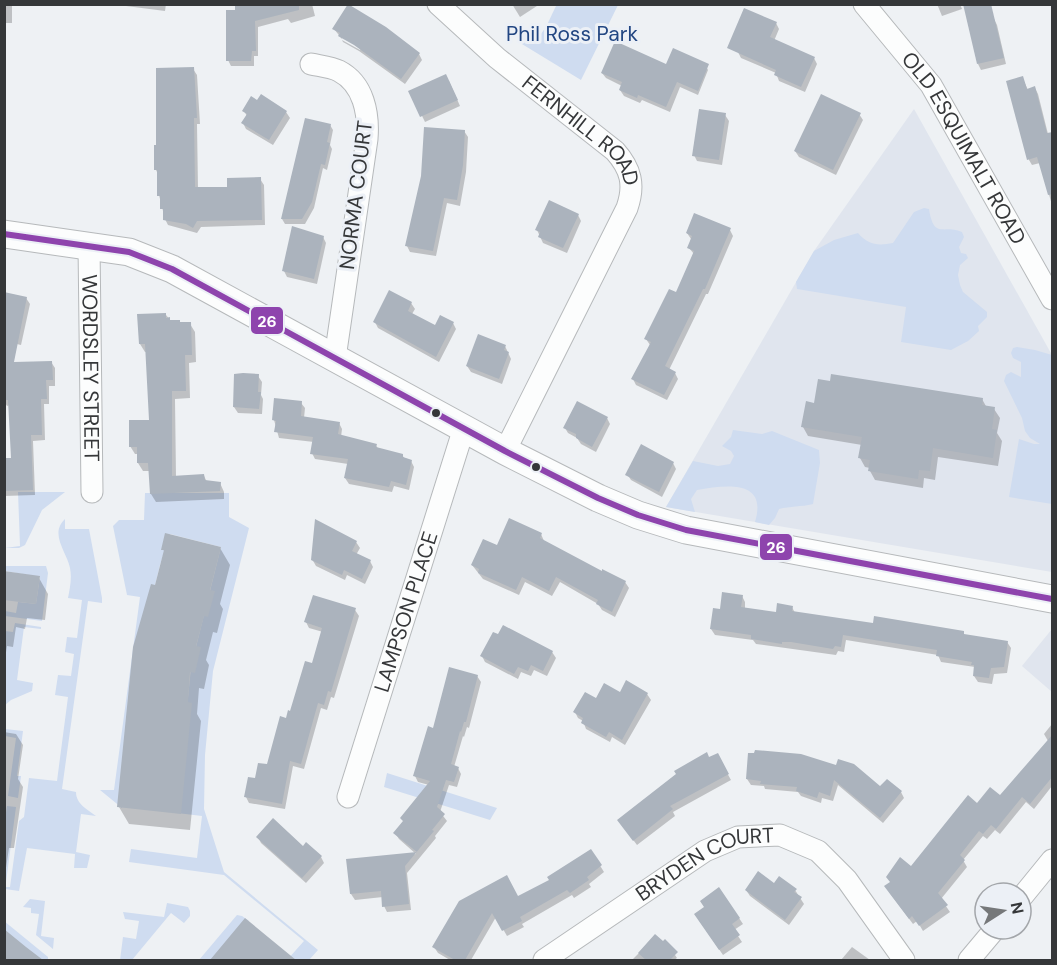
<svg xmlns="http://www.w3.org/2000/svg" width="1057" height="965" viewBox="0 0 1057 965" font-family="'DM Sans',sans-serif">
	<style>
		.built { fill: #e0e5ee }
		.green { fill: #cfdcf0 }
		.shadow { fill: #0003 }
		.building { fill: #abb3bd }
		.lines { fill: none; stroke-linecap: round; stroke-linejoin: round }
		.minor-casing { stroke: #b6b9bb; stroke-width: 23 }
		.major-casing { stroke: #b6b9bb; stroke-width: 29 }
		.minor { stroke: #fcfdfd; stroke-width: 21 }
		.major { stroke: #fcfdfd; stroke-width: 27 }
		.bus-1-casing { stroke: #ecf0f6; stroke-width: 10 }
		.bus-1 { stroke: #8e44ad; stroke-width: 6 }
		.bus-dot { fill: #353739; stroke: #ecf0f6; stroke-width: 2 }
		.labels { text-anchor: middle; stroke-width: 6; stroke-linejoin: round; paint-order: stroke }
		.park-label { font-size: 21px; fill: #224682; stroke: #ecf0f6 }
		.street-label { font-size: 21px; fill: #353739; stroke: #ecf0f6 }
		.line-badge { stroke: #ecf0f6; stroke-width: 2 }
		.badge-label { font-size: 16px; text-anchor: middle; font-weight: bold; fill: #fff }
	</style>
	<rect width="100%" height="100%" fill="#eef1f4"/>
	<g class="built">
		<polygon points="914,109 1052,355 1052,572 666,507 814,251"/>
		<polygon points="1052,629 1052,692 1022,666"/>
	</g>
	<g class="green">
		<path d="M557,4L618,5L581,80L517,41C541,49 548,21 557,4Z"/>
		<path d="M924,208L929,209C934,240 943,224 962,232L964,237L959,247L961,253L966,254L968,258L960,265L958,275L960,285L963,292L987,312V317L978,326L979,331L968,341L951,350L901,342L906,307L797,289L796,282L814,251L834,240L858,233C868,245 878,246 893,243L914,212Z"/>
		<polygon points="1017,347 1035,350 1052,355 1052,415 1051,417 1052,427 1052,504 1009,497 1019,439 1034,444 1040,444 1030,438 1025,431 1022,418 1004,381 1006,375 1011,372 1021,377 1021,362 1013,358 1011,353 1013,348"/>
		<path d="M733,430L762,434L772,431L819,450L820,463L813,504C801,507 790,506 779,509L775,518L769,525L755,522C768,479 726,485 697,490L691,499L695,512L666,507L693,461L718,466L730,464L734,456L731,451L722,446L731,437Z"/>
		<polygon points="18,492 65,492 42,510 25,545 19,548 5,548 20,546"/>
		<polygon points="145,493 229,493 229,517 249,528 213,671 205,755 204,809 224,872 318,950 309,960 287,960 304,941 224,875 129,862 131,849 197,858 202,816 177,813 191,667 221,547 170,534 160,565 136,662 122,808 100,790 114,790 140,597 127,595 113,526 119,520 144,520"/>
		<path d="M65,519V529H89L102,598V603L88,601L62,789L76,792C76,804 87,809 96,816L81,814L76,852L90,855L87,868H74L75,854L27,848L19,891L5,889V887H10L19,821L24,817L29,778L57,781L68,697L55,695L58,675L71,676L74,654L65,652L67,637L77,638L82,600L68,598C70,588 72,578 70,568C67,552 49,534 65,519Z"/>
		<polygon points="5,566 46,566 48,573 42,621 5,616 5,611 16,613 18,602 36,604 40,577 5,571"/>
		<polygon points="15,623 41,627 41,629 24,627 17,680 33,683 32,691 11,700 5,705 5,631 13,632"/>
		<polygon points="5,729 23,731 17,776 21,776 18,798 8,796 16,738 5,736"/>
		<polygon points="387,773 497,808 490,820 384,787"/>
		<polygon points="7,806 16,807 6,882 4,825"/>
		<polygon points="30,899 45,901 41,936 54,938 53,949 36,935 39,914 31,913 31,908 23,907"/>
		<polygon points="167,903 188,907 190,911 190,916 184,923 171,913 132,960 120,960 123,937 136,939 139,921 125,919 123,912 164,917"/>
		<polygon points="237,915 242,916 249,921 216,960 199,960"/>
		<polygon points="4,921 48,957 48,960 33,960 5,935"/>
	</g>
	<g class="shadow">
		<rect x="4" y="4" width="8" height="19"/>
		<polygon points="125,4 166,4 165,11 126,6"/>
		<polygon points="237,4 312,4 315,16 291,23 288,19 258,27 258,56 254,56 254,66 231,66 228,60"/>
		<polygon points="512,4 540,4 520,17"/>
		<polygon points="937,4 960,4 962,9 942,16"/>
		<polygon points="994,19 997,25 1006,64 981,70 978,64"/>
		<polygon points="776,23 779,29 774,41 814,58 817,64 805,92 779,81 776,73 741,58 738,52"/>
		<polygon points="382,27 419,54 422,60 405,84 359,51 343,42 342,40 360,50 362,47 342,36 342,39 334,29"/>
		<polygon points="705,64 708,70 698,95 680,87 670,112 642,100 640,103 624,96 620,90 622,86 606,78 602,73"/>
		<polygon points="193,69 197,75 200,124 197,124 198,189 228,189 260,179 264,185 265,225 201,227 197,233 168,225 165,219 159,195 158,174 156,170 158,146"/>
		<polygon points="1022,77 1028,90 1035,88 1038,94 1048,134 1052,133 1052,205 1040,163 1032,165 1029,160 1008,82"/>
		<polygon points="449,81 460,106 425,122 410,91"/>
		<polygon points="244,111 286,112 290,118 273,145 246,129 243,123 247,116"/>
		<polygon points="859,114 863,120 836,175 799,157 795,151"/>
		<polygon points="725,115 729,121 722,165 697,161 694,155"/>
		<polygon points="306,120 330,125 333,130 330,145 332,149 327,170 323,168 314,208 305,224 285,224 282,219"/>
		<polygon points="464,131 468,137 466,172 460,206 447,203 436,256 410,252 407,246"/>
		<polygon points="578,215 581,221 567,253 543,243 537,230"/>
		<polygon points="730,230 733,236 708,294 706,294 669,370 675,373 678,379 667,400 636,385 633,379 650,345 646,339 677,294 694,254 689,248 691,239 687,233"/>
		<polygon points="323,237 326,243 317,284 287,277 284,271"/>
		<polygon points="26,298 30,304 21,345 4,341"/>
		<polygon points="411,303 415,309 412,314 436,327 453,323 456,329 439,362 378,328 375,322"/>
		<polygon points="166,315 171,321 190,324 195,332 196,362 189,363 190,398 175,399 176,477 204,476 207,482 220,483 224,492 224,499 156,502 151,494 150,471 143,471 138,463 138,454 135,454 130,446 151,422 147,352 145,352 140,344"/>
		<polygon points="505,346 511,359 502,384 471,372 467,366"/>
		<polygon points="51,362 55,368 55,386 49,386 49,404 44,404 45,440 33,441 35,495 4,496 4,460 13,459 10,405 7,406 4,401 4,364"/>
		<polygon points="258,376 262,382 261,395 263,399 262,414 238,413 234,407"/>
		<polygon points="982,399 987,408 994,409 1000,418 997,433 1002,441 998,466 938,457 935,480 924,478 923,488 875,480 870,471 870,468 865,467 860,458 862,445 808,436 803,427 816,404"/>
		<polygon points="301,403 305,408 304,418 339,423 342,429 341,437 376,445 378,449 402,455 405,459 411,461 414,467 409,490 394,486 392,492 349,484 345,478 348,464 315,459 312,453 314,442 279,438 274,420"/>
		<polygon points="607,418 610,424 596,452 581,444 577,438 568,433 565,428"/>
		<polygon points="673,463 676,469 662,497 631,480 627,474"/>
		<polygon points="541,534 544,541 602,573 625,582 629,588 615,617 602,610 598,604 560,582 552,596 525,582 519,595 483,579 472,565 498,547"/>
		<polygon points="356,542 360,548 356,555 370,561 373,567 365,584 347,575 345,580 316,566 312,559"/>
		<polygon points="220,548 230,565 220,604 223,609 217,633 213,632 206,660 209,665 204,689 199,688 197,714 201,721 190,830 129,824 119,807 156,587 165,553 163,549"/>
		<polygon points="4,573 39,578 48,594 45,620 27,618 25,629 16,627 13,647 7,646 5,659"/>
		<polygon points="742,596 745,602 745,609 777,614 792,607 795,613 874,625 963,633 965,636 1007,642 1011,648 1007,673 994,674 992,684 978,682 974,676 975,667 941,662 938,655 846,640 844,652 838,651 836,655 756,644 753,640 715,635 711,629 721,611"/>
		<polygon points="355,610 359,616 334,698 331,697 327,710 321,708 304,769 293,766 285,809 249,803 246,797 268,766 287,720 313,665 323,632 309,628 306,622"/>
		<polygon points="552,652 556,658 547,676 534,670 531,676 521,672 518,679 485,662 482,656"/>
		<polygon points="477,676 481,682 469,728 467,727 464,737 463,736 454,767 458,768 461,774 457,787 449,785 440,812 447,821 435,836 436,838 407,873 411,910 387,912 384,906 383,897 355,900 351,894 348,861 416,854 399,839 395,833 429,785 418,782 415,776 434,730"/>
		<polygon points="620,694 647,694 651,700 625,745 612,737 610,742 586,729 583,721 578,718 575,712 596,700"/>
		<polygon points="1052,724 1052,786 1034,809 1026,802 1000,834 995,830 987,839 983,836 963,860 967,867 941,899 950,912 923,931 917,921 913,924 889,892 978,805 1000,797 1048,741 1044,734"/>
		<polygon points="4,732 16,734 23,745 18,779 23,787 14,848 9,848 4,881"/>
		<polygon points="717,755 731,780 673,812 675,816 637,845 619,821"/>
		<polygon points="750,755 901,792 904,798 883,823 838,785 833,801 822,798 821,803 801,796 798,792 765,789 764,786 751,785 747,779"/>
		<polygon points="258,837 321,857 324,863 306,883 261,843"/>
		<polygon points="591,851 604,872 589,884 591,887 574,898 572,895 522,924 524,927 507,936 496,917 471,960 450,960 438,953 434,947 460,902 518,898 551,881"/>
		<polygon points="775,885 795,890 804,904 789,925 750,896 746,890"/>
		<polygon points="739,918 743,924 734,930 742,942 723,955 699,920"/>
		<polygon points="245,920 293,960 212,960"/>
		<polygon points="656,936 673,952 677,958 674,960 632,960"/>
		<polygon points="852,947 870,960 841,960"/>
	</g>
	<g class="building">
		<polygon points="235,4 299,4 299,10 255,21 256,51 252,51 251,61 226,61 226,10 235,10"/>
		<polygon points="348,4 386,27 420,53 401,79 354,45 338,36 340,33 332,29"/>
		<polygon points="963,4 991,4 1004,58 977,64"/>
		<polygon points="744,8 777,22 770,37 815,57 801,87 774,75 776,70 727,48"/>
		<polygon points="615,41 666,64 673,48 709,64 698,91 677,82 666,107 638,95 637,98 619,90 622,82 601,73"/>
		<polygon points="194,67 197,118 194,118 195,187 227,187 227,178 261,177 262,220 197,221 193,228 186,224 163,220 163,209 160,209 160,196 157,196 157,170 154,170 154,145 156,145 156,68"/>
		<polygon points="446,74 458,100 420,117 408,91"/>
		<polygon points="1023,76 1027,89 1035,86 1047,133 1053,132 1053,194 1048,195 1037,157 1027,160 1006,81"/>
		<polygon points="261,94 287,111 269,140 241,123 247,114 242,111 251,96 257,100"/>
		<polygon points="821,94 861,113 833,170 794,151"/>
		<polygon points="699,109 726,113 719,160 692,156"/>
		<polygon points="305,118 331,124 327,142 330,143 325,165 321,164 312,202 302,219 281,219"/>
		<polygon points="424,127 465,130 463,165 457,200 444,198 433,251 405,246 421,176"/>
		<polygon points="549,200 579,214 563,248 538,237 540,232 535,230"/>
		<polygon points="694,213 731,228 705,289 703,289 665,366 676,372 664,395 631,379 651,342 644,339 669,289 676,292 694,251 687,248 692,236 686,233"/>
		<polygon points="292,226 324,236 314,279 282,271"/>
		<polygon points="389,290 412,302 408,311 435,325 440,315 454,322 436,357 373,322"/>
		<polygon points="4,292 27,297 14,362 52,361 53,380 46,380 47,399 41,399 42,435 31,435 33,490 4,491 4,458 11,458 8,400 4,400"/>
		<polygon points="166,313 166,318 170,317 170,320 180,320 180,322 191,322 192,355 185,355 186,391 172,391 172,476 204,474 205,480 221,482 220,491 150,494 148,463 137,463 137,447 129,447 129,420 149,420 145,344 139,344 137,314"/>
		<polygon points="478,334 506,345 504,350 509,352 499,379 466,366"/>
		<polygon points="243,373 259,374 258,392 261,392 259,409 233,407 234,374"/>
		<polygon points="831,374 983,398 982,405 995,407 992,429 997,430 993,458 933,448 930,471 919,470 918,479 868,471 870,460 858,458 862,437 801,427 806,401 814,403 818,379 830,381"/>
		<polygon points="274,398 302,401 301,416 340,422 338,434 377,444 376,447 403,454 403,457 412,460 406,485 391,481 389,487 344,478 348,459 310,454 313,437 274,432 276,421 272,420"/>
		<polygon points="577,401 608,417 592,447 576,438 576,434 563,428"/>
		<polygon points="641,444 674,462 659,492 625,475"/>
		<polygon points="509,518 542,533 540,538 602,571 602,569 626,581 612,612 596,604 598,600 556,577 549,591 522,577 516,590 478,573 479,569 471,565 483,539 497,545"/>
		<polygon points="315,519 357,541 352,551 371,560 362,579 344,570 342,575 311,560"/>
		<polygon points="165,533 221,547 210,590 215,591 208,617 204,616 196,646 201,647 195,673 190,672 188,702 192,703 181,814 117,807 133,647 151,584 155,585 164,550 161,550"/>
		<polygon points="4,571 40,576 36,604 4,600"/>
		<polygon points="722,592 743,595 741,607 776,612 777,603 793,606 792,611 873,623 874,616 964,631 964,634 1008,641 1004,667 991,668 989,678 973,676 974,665 971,665 972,662 936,656 937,650 843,635 841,647 835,646 833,649 791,642 782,642 782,644 751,639 751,635 710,629 713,608 720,609"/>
		<polygon points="313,595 356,608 331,692 328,691 324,705 318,703 301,764 290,761 282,804 244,797 248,777 255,778 258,763 267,764 280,716 286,718 288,710 290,711 305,661 312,663 322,628 304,622"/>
		<polygon points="503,625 553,651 543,671 531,665 528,671 518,667 514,674 480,656 493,632 498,634"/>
		<polygon points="449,667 478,675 466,722 464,722 461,732 460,731 451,764 459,767 454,782 446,780 437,807 445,814 432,830 434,831 405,866 409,904 382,907 381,891 350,894 346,859 417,852 393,833 403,821 400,818 430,781 413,776 428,726 433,728"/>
		<polygon points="626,680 648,693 622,740 609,732 606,737 581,723 583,718 573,712 585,692 596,698 604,683 620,692"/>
		<polygon points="1053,734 1053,776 1030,804 1022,797 996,829 991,825 983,834 979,831 960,855 965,860 938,893 948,905 919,926 912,916 909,919 884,886 890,882 886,877 900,857 911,866 968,795 977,803 990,787 1000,795"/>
		<polygon points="755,750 801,754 836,765 838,759 854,764 880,786 887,779 902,791 880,818 834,780 830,796 819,792 817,798 796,791 797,787 760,784 761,781 746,779 748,753 754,753"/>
		<polygon points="707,752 709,757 718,753 729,774 670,806 673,809 633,841 617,820 676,774 674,771"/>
		<polygon points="273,818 303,846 306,842 322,856 302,878 256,837"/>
		<polygon points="591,849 602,865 587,877 589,880 570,893 567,890 520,917 522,921 502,931 492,913 465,960 455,960 432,947 459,901 507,875 518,896 549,880 547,877"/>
		<polygon points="758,871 774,883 779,876 797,889 794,892 802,897 785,920 745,890"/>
		<polygon points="719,887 740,918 732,924 740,935 719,950 694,914 704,907 700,901"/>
		<polygon points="245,918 268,937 296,960 210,960"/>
		<polygon points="4,929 26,947 43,960 4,960"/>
		<polygon points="655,934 663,941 665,939 678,952 670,960 646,960 638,953"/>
	</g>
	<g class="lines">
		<defs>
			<g id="minor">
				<path id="s1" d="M438,4L497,58L615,151C631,169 635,185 627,208L505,451"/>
				<path id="s2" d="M864,4L931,85L1052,299"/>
				<path d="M311,64C320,66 331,67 339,71C364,84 369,114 367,139L335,358"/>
				<path id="s3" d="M89,245L92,492"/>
				<path id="s4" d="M348,797L464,428"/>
				<polyline points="1021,898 1052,860"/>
				<path id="s5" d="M544,960L705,851L738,837L780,835L818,851L847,880L904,960"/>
				<polyline points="969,960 995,929"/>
			</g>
			<polyline id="major" points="4,234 129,252 172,269 505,451 598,498 638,515 686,530 1052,599"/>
		</defs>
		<use href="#minor" class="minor-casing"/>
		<use href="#major" class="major-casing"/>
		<use href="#minor" class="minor"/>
		<use href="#major" class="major"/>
		<defs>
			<polyline id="bus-1" points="4,234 129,252 172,269 505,451 598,498 638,515 686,530 1052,599"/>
		</defs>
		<use href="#bus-1" class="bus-1-casing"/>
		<use href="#bus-1" class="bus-1"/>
	</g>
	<g class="bus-dot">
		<circle cx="436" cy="413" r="5"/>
		<circle cx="536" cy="467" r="5"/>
	</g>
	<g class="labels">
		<g class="park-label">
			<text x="572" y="41">Phil Ross Park</text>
		</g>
		<g class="street-label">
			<text dy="7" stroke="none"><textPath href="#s1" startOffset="192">FERNHILL ROAD</textPath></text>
			<text dy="7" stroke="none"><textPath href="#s2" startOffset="176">OLD ESQUIMALT ROAD</textPath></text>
			<text transform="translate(356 195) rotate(-83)" y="7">NORMA COURT</text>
			<text dy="7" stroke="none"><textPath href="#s3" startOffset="123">WORDSLEY STREET</textPath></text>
			<text dy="7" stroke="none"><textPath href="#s4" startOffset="194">LAMPSON PLACE</textPath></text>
			<text dy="7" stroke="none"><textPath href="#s5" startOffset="190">BRYDEN COURT</textPath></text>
		</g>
	</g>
	<g class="line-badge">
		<rect x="250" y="306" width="34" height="29" rx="6" fill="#8e44ad"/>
		<rect x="759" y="533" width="34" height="28" rx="6" fill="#8e44ad"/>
	</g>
	<g class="badge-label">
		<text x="267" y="327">26</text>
		<text x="776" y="553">26</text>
	</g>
	<rect width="1057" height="965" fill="none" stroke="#353739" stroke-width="12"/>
	<g transform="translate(1003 911) rotate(78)"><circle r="28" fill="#ecf0f6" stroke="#a3a6aa" stroke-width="1.5"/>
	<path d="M0-4.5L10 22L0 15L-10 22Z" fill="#76787a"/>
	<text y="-9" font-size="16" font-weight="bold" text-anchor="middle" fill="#353739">N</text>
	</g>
</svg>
